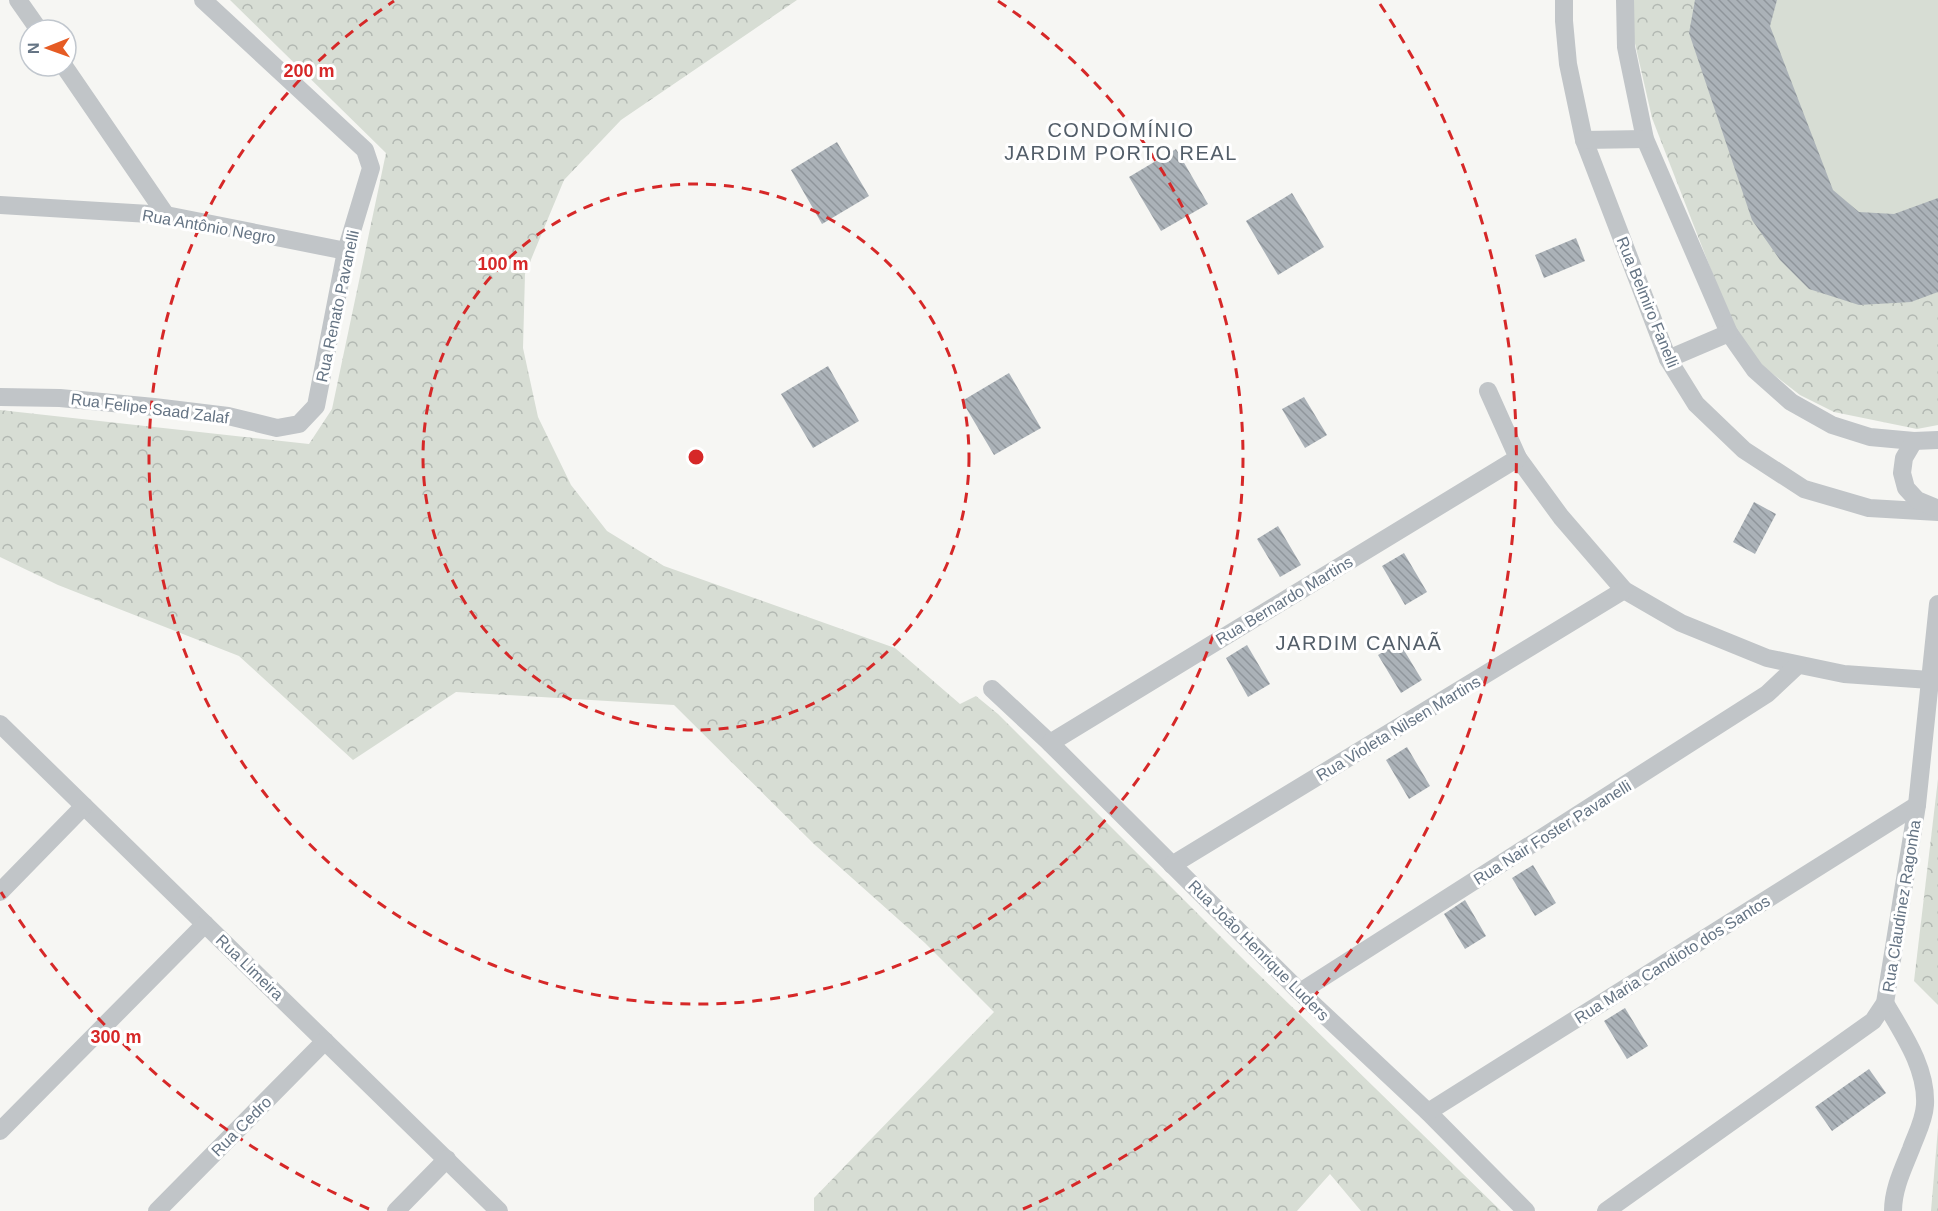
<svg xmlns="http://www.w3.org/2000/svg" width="1938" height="1211" viewBox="0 0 1938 1211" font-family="Arial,sans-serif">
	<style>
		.park { fill: url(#park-crowns) }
		.garden { fill: #d7ddd4 }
		.building { fill: url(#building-back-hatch) }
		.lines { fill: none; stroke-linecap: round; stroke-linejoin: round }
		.minor { stroke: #c1c5c8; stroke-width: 18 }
		.ring { fill: none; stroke: #d62828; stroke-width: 3; stroke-dasharray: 10 8 }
		.labels { text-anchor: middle; stroke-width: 6; stroke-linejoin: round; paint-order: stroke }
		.street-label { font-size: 16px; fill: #657484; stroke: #fff }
		.quarter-label { font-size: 20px; letter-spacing: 1.5px; fill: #535e69; stroke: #fff }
		.centre { fill: #d62828; stroke: #fff; stroke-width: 3 }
		.ring-label { font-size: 18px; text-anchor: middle; font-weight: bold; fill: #d62828; stroke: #fff; stroke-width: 6; stroke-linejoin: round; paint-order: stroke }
	</style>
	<defs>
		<pattern id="park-crowns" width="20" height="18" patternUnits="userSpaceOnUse" patternTransform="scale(1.5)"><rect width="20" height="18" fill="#d7ddd4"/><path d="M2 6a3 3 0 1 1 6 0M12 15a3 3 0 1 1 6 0" fill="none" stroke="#b2b8b2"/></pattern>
		<pattern id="building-back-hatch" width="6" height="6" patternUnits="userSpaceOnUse" patternTransform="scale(1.5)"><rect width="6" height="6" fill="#abb2b8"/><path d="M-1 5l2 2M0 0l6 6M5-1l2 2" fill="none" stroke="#8f959b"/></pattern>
	</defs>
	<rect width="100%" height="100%" fill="#f6f6f3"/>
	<g class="park">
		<polygon points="230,0 797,0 621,120 564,180 525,274 523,348 538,417 571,485 607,531 664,566 895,648 960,704 976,696 998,714 1248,964 1501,1211 1361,1211 1330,1174 1297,1211 814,1211 814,1198 994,1012 925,943 815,845 674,705 456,692 353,760 239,656 58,585 0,557 0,410 309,444 332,409 386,153"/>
		<polygon points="1630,0 1938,0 1938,425 1917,429 1834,412 1800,395 1761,365 1734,329 1652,118 1634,39"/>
		<polygon points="1938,779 1938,1005 1914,981"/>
		<polygon points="1938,1128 1938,1211 1931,1211"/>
	</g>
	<polygon class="garden" points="1695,0 1938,0 1938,292 1911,302 1859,305 1809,289 1780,260 1752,220 1689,33"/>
	<g class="building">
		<polygon points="1695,0 1777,0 1770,26 1833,190 1859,212 1894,214 1938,198 1938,292 1911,302 1859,305 1809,289 1780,260 1752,220 1689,33"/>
		<polygon points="837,142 869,196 822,224 791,170"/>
		<polygon points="1176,149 1208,204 1161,231 1129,177"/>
		<polygon points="1292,193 1324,247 1278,275 1246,221"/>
		<polygon points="1576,238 1585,261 1544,278 1535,255"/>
		<polygon points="828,366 859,421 813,448 781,394"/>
		<polygon points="1009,373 1041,428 994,455 962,401"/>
		<polygon points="1304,397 1327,435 1305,448 1282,409"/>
		<polygon points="1754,502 1776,514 1755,554 1733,542"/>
		<polygon points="1278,526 1301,565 1280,577 1257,539"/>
		<polygon points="1404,553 1427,592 1405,605 1382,566"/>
		<polygon points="1399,642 1422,680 1401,693 1378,655"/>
		<polygon points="1247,645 1270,684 1248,697 1226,658"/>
		<polygon points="1407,747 1430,786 1409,799 1386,760"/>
		<polygon points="1533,865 1556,903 1535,916 1512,878"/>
		<polygon points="1465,900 1486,936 1465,949 1444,914"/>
		<polygon points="1625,1008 1648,1046 1627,1059 1604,1021"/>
		<polygon points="1869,1069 1886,1093 1832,1131 1815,1107"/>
	</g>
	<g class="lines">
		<g class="minor">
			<polyline points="18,0 39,30"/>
			<polyline points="1564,0 1564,21 1568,64 1584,140 1668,359 1696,404 1744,450 1804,489 1869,508 1938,512"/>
			<polyline points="1625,0 1626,47 1645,139 1729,333 1755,370 1791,402 1832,425 1870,437 1914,441 1938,440"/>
			<polyline points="64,66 166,215"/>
			<polyline points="1584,140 1645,139"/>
			<polyline points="0,205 166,215 346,251"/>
			<polyline points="1668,359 1729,333"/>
			<polyline points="1488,391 1518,458 1561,517 1624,590 1681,623 1767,658 1844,674 1930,680"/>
			<polyline points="0,397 60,398 154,407 228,416 277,428 299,424 316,406 346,251 371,168 365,150 203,0"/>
			<polyline points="1914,441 1904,458 1902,473 1906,488 1917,500 1936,508"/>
			<polyline points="992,689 1050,743 1300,992 1428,1112 1526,1211"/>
			<polyline points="0,724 499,1211"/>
			<polyline points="1050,743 1518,458"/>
			<polyline points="1172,865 1624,590"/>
			<polyline points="0,892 84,806"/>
			<polyline points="1300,992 1767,694 1798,665"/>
			<path d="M1885,1003C1903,1034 1927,1068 1925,1105C1924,1121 1916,1135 1911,1149C1903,1169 1893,1189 1893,1211"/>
			<polyline points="1428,1112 1917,805"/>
			<polyline points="0,1131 205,924"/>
			<polyline points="157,1211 325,1041"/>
			<polyline points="396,1211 447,1159"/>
			<polyline points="1606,1211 1873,1021 1885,1003 1917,805 1938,604"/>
		</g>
	</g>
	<g class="ring">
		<circle cx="696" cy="457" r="273"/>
		<path d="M998 1A547 547 0 1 1 394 1"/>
		<path d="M369 1209A820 820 0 0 1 1 892M1380 4A820 820 0 0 1 1023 1209"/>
	</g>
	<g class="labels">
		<g class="street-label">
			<text transform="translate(209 226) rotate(10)" y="6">Rua Antônio Negro</text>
			<text transform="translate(1648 302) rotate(68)" y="6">Rua Belmiro Fanelli</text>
			<text transform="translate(337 306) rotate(-78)" y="6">Rua Renato Pavanelli</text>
			<text transform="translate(150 408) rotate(7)" y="6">Rua Felipe Saad Zalaf</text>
			<text transform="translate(1284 600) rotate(-31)" y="6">Rua Bernardo Martins</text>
			<text transform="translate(1398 728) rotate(-31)" y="6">Rua Violeta Nilsen Martins</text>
			<text transform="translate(1552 832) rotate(-32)" y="6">Rua Nair Foster Pavanelli</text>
			<text transform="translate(1901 906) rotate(-81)" y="6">Rua Claudinez Ragonha</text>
			<text transform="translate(1259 950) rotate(45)" y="6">Rua João Henrique Luders</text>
			<text transform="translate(1672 959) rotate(-32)" y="6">Rua Maria Candioto dos Santos</text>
			<text transform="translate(250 967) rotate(44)" y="6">Rua Limeira</text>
			<text transform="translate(241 1126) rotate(-45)" y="6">Rua Cedro</text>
		</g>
		<g class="quarter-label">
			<text x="1121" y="137">CONDOMÍNIO<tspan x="1121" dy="23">JARDIM PORTO REAL</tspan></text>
			<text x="1359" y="650">JARDIM CANAÃ</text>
		</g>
	</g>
	<circle cx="696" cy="457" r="9" class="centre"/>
	<g class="ring-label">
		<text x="309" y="77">200 m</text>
		<text x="503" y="270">100 m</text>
		<text x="116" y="1043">300 m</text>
	</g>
	<g transform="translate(48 48) rotate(269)"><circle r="28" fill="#ffffff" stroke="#c1c7ce" stroke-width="1.5"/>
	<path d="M0-4.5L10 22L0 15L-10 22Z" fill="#e65b23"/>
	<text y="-9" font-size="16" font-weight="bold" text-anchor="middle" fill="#657484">N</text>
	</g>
</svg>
